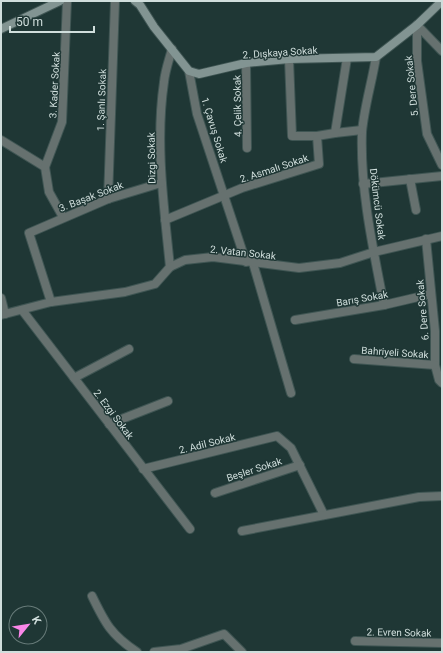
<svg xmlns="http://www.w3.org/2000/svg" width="443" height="653" viewBox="0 0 443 653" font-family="Roboto,sans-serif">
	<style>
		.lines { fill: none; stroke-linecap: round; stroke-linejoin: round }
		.street-casing { stroke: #3f5553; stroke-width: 10 }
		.secondary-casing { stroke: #3f5553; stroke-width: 10 }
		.street { stroke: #66716f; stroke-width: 8 }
		.secondary { stroke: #829492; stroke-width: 8 }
		.labels { text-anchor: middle; stroke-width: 3; stroke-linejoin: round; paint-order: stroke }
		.street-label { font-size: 10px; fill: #d0dedc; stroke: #1f3735 }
	</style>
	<rect width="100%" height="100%" fill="#1f3735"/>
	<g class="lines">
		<defs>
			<g id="street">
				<polyline points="417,25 417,61 427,134 442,165"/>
				<polyline points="417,25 442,51"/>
				<path d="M376,57C372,82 364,108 362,132C360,190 373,248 384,305"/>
				<polyline points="289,59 292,136 317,136"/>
				<polyline points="246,63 247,148"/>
				<polyline points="189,71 197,114 246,262"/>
				<polyline points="335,133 362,130"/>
				<polyline points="1,140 45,167 49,192 63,217"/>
				<polyline points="45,167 62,122 67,1"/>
				<polyline points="410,179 416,210"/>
				<polyline points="363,184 442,176"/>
				<polyline points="108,199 115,1"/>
				<polyline points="165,220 242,188 319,164 317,136 335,133 347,58"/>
				<polyline points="426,239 435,331 435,365 439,380 442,383"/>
				<polyline points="253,263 291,393"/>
				<path d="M170,267C164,206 155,143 164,82C165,71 169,60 172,49"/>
				<polyline points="1,298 5,314"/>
				<polyline points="51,302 29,233 108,199 161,183"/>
				<polyline points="22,310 190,529"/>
				<polyline points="1,315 51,302 125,292 155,284 170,267 185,260 213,257 299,268 340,263 374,252 442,236"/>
				<polyline points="295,320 384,305 431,294"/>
				<polyline points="354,359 435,365"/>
				<polyline points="74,378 129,349"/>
				<polyline points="109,424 168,401"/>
				<polyline points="143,469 277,436 291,448 324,515"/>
				<polyline points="215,493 300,465"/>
				<polyline points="242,531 419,497 442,496"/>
				<path d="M92,596C105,623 111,635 137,652"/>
				<polyline points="355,641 442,643"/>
				<polyline points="154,652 181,649 224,634 242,652"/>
			</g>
			<g id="secondary">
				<polyline points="135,1 140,5 154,27 189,71 199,74 246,63 289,59 376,57 417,25 442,1"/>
				<polyline points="1,29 60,1"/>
			</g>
		</defs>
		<use href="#street" class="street-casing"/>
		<use href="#secondary" class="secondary-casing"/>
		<use href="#street" class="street"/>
		<use href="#secondary" class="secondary"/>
	</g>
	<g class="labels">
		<g class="street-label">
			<text transform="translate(280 52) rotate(-4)" y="4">2. Dışkaya Sokak</text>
			<text transform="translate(54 85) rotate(-87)" y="4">3. Kader Sokak</text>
			<text transform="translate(411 86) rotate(-96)" y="4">5. Dere Sokak</text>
			<text transform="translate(101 100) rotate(-88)" y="4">1. Şanlı Sokak</text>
			<text transform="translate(237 106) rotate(-91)" y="4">4. Çelik Sokak</text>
			<text transform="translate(215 130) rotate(73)" y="4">1. Çavuş Sokak</text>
			<text transform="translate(151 158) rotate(-91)" y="4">Dizgi Sokak</text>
			<text transform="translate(274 168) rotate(-18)" y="4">2. Asmalı Sokak</text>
			<text transform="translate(91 196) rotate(-21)" y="4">3. Başak Sokak</text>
			<text transform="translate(378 204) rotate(83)" y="4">Dökümcü Sokak</text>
			<text transform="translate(243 252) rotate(6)" y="4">2. Vatan Sokak</text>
			<text transform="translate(362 298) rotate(-10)" y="4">Barış Sokak</text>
			<text transform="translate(422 310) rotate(-95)" y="4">6. Dere Sokak</text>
			<text transform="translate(395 352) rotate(4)" y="4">Bahriyeli Sokak</text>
			<text transform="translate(114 414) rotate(53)" y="4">2. Ezgi Sokak</text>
			<text transform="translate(207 443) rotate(-14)" y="4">2. Adil Sokak</text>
			<text transform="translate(254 469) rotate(-18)" y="4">Beşler Sokak</text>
			<text transform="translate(399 632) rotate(1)" y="4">2. Evren Sokak</text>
		</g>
	</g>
	<rect width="443" height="653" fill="none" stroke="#d0dedc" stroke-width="4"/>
	<g transform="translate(28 625) rotate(60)"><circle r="19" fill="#1f3735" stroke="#667a78"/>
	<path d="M0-3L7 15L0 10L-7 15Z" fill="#f987e8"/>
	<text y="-6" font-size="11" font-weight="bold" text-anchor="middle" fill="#d0dedc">K</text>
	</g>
	<path d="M10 26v6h84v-6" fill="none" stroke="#d0dedc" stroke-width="2"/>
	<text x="16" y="26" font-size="12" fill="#d0dedc" stroke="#1f3735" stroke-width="3" paint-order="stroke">50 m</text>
</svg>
